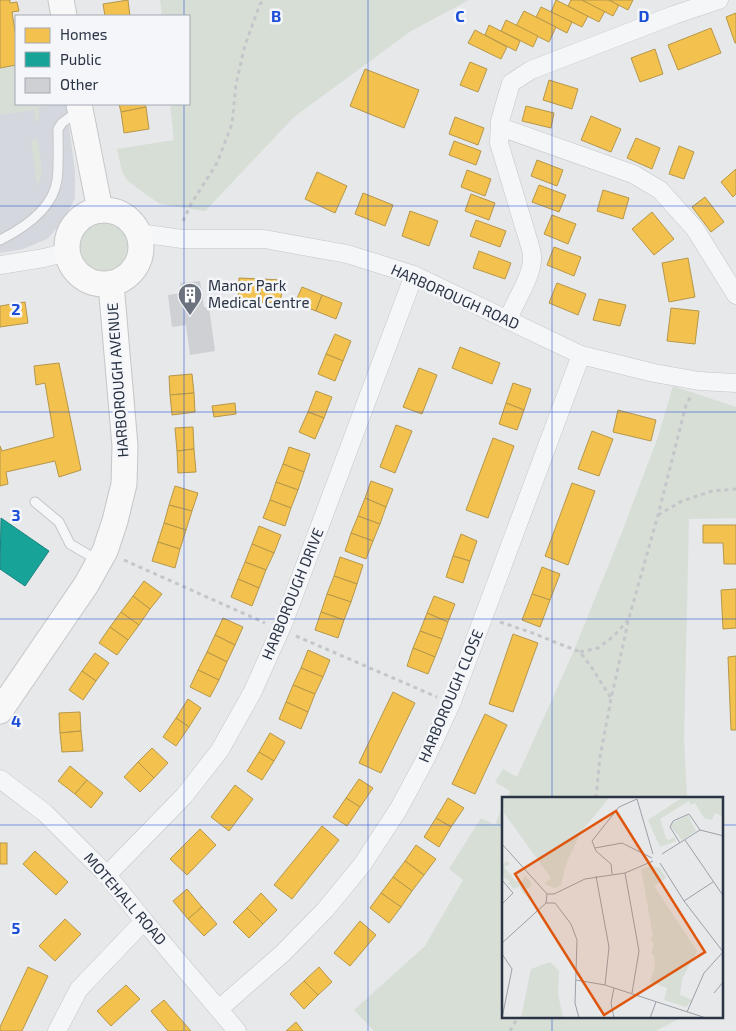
<svg xmlns="http://www.w3.org/2000/svg" width="736" height="1031" viewBox="0 0 736 1031" font-family="'Exo 2',sans-serif">
	<style>
		.built { fill: #d4d7dd }
		.green { fill: #d6ded6 }
		.homes { fill: #f2c14e; stroke: #b6974b }
		.public { fill: #17a398; stroke: #1d827f }
		.building { fill: #ced0d3 }
		.lines { fill: none; stroke-linecap: round; stroke-linejoin: round }
		.lane-casing { stroke: #c4c6c8; stroke-width: 11 }
		.street-casing { stroke: #c4c6c8; stroke-width: 19 }
		.secondary-casing { stroke: #c4c6c8; stroke-width: 27 }
		.path { stroke: #c5c6ca; stroke-width: 3; stroke-dasharray: 4 4; stroke-linecap: butt }
		.lane { stroke: #f5f6f7; stroke-width: 9 }
		.street { stroke: #f5f6f7; stroke-width: 18 }
		.secondary { stroke: #f8f8f8; stroke-width: 25 }
		.grid { fill: none; stroke: #1d4ed8; stroke-width: 1; stroke-opacity: 0.55 }
		.labels { text-anchor: middle; stroke-width: 5; stroke-linejoin: round; paint-order: stroke }
		.poi-label { font-size: 15px; fill: #2b3445; stroke: #f4f6f9; text-anchor: start }
		.street-label { font-size: 15px; fill: #2b3445; stroke: #f4f6f9 }
		.inset-road { fill: none; stroke: #9ba0a8; stroke-width: 1 }
		.view { fill: #df570f; fill-opacity: 0.15; stroke: #df570f; stroke-width: 2.5 }
		.inset-edge { fill: none; stroke: #2b3445; stroke-width: 2.5 }
		.grid-label { font-size: 16px; text-anchor: middle; font-weight: bold; fill: #1d4ed8; stroke: #f4f6f9; stroke-width: 5; stroke-linejoin: round; paint-order: stroke }
	</style>
	<rect width="100%" height="100%" fill="#e6e8ea"/>
	<polygon class="built" points="56,104 66,104 75,171 75,198 64,220 47,239 23,249 0,253 0,112"/>
	<g class="green">
		<polygon points="160,0 469,0 411,31 294,117 205,211 160,204 144,193 128,181 122,172 117,149 174,140 170,104 189,104 189,16 162,16"/>
		<polygon points="16,65 16,104 50,104 49,105 39,107 39,119 38,122 36,122 34,110 0,115 0,68"/>
		<polygon points="38,139 42,171 41,177 37,187 31,141"/>
		<circle cx="104" cy="247" r="24"/>
		<polygon points="673,386 736,407 736,518 689,519 684,739 687,798 507,798 510,791 495,782 503,769 517,777 572,655 622,532 658,437"/>
		<polygon points="503,806 503,1017 682,1017 656,1031 374,1031 354,1010 425,946 463,880 449,869 481,818 495,825"/>
	</g>
	<g class="homes">
		<polygon points="0,0 10,0 10,3 17,2 19,11 12,12 16,37 16,65 0,68"/>
		<polygon points="128,0 130,16 105,16 103,4"/>
		<polygon points="556,0 588,16 582,27 551,12"/>
		<polygon points="571,0 582,0 605,11 599,22 568,6"/>
		<polygon points="582,0 609,0 619,5 613,16"/>
		<polygon points="609,0 633,0 628,10"/>
		<polygon points="541,7 572,22 567,33 536,17"/>
		<polygon points="524,11 556,27 549,42 516,26"/>
		<polygon points="736,13 736,43 735,43 726,17"/>
		<polygon points="506,20 538,36 533,47 501,31"/>
		<polygon points="489,25 520,41 516,51 485,35"/>
		<polygon points="711,28 721,53 678,70 668,45"/>
		<polygon points="475,30 507,47 501,59 468,43"/>
		<polygon points="655,49 663,74 640,82 631,58"/>
		<polygon points="470,62 487,69 478,92 460,85"/>
		<polygon points="365,69 419,90 404,128 350,106"/>
		<polygon points="549,80 578,89 572,109 543,100"/>
		<polygon points="119,104 145,104 146,107 121,112"/>
		<polygon points="526,106 554,113 551,128 522,121"/>
		<polygon points="146,107 149,129 124,133 121,112"/>
		<polygon points="591,116 621,129 611,152 581,140"/>
		<polygon points="455,117 484,128 478,145 449,134"/>
		<polygon points="636,138 660,148 652,169 627,158"/>
		<polygon points="454,141 481,151 476,165 449,155"/>
		<polygon points="679,146 694,152 684,179 669,174"/>
		<polygon points="537,160 563,170 557,186 531,176"/>
		<polygon points="736,169 736,194 733,197 721,182"/>
		<polygon points="467,170 491,179 485,196 461,187"/>
		<polygon points="317,172 347,186 335,213 305,199"/>
		<polygon points="539,185 566,195 559,212 532,202"/>
		<polygon points="603,190 629,198 623,219 597,211"/>
		<polygon points="363,193 393,205 385,226 355,214"/>
		<polygon points="471,194 495,203 489,220 465,211"/>
		<polygon points="705,197 724,222 711,232 692,207"/>
		<polygon points="410,211 438,221 429,246 402,236"/>
		<polygon points="652,212 674,239 654,255 632,229"/>
		<polygon points="552,215 576,224 568,244 544,234"/>
		<polygon points="476,220 506,231 500,247 470,236"/>
		<polygon points="554,247 581,257 574,276 547,265"/>
		<polygon points="479,251 511,263 505,279 473,268"/>
		<polygon points="688,258 695,297 669,302 662,263"/>
		<polygon points="239,278 261,279 260,302 238,301"/>
		<polygon points="261,279 282,280 281,303 260,302"/>
		<polygon points="557,283 586,294 578,315 549,303"/>
		<polygon points="302,287 322,295 316,311 295,303"/>
		<polygon points="322,295 342,303 336,319 316,311"/>
		<polygon points="599,299 626,305 620,326 593,320"/>
		<polygon points="25,302 28,323 0,327 0,306"/>
		<polygon points="671,308 699,311 695,344 667,341"/>
		<polygon points="335,334 351,341 343,361 326,354"/>
		<polygon points="460,347 500,363 492,384 452,368"/>
		<polygon points="326,354 343,361 335,381 318,374"/>
		<polygon points="59,363 81,470 59,477 55,461 6,472 8,484 0,486 0,446 2,451 54,437 45,383 36,385 34,366"/>
		<polygon points="419,368 437,375 422,414 403,407"/>
		<polygon points="192,374 194,393 170,395 169,376"/>
		<polygon points="513,383 531,389 524,410 506,403"/>
		<polygon points="316,391 332,397 324,418 308,412"/>
		<polygon points="194,393 195,412 172,415 170,395"/>
		<polygon points="235,403 236,414 214,417 212,406"/>
		<polygon points="506,403 524,410 517,430 499,424"/>
		<polygon points="618,410 656,420 651,441 613,432"/>
		<polygon points="308,412 324,418 315,439 299,432"/>
		<polygon points="396,425 412,431 395,473 380,467"/>
		<polygon points="193,427 194,449 177,451 175,428"/>
		<polygon points="592,431 613,439 599,476 578,469"/>
		<polygon points="493,438 514,446 488,518 466,510"/>
		<polygon points="289,447 310,454 304,472 283,464"/>
		<polygon points="194,449 196,472 178,473 177,451"/>
		<polygon points="283,464 304,472 298,490 276,482"/>
		<polygon points="371,481 393,489 386,507 365,498"/>
		<polygon points="276,482 298,490 291,508 270,500"/>
		<polygon points="572,483 595,491 568,565 545,556"/>
		<polygon points="175,486 198,493 192,511 169,505"/>
		<polygon points="365,498 386,507 380,524 358,516"/>
		<polygon points="270,500 291,508 285,526 263,518"/>
		<polygon points="169,505 192,511 186,530 164,523"/>
		<polygon points="358,516 380,524 373,541 351,533"/>
		<polygon points="164,523 186,530 180,549 158,542"/>
		<polygon points="703,525 736,525 736,564 724,564 723,543 703,543"/>
		<polygon points="259,526 281,535 274,553 252,544"/>
		<polygon points="351,533 373,541 366,559 345,551"/>
		<polygon points="461,534 477,541 470,561 453,556"/>
		<polygon points="158,542 180,549 175,568 152,561"/>
		<polygon points="252,544 274,553 266,570 245,562"/>
		<polygon points="453,556 470,561 463,583 446,577"/>
		<polygon points="340,557 363,565 357,584 334,576"/>
		<polygon points="245,562 266,570 259,588 238,579"/>
		<polygon points="542,567 560,574 550,600 532,594"/>
		<polygon points="334,576 357,584 351,602 327,594"/>
		<polygon points="238,579 259,588 252,606 231,597"/>
		<polygon points="144,581 162,594 150,609 133,596"/>
		<polygon points="736,589 736,628 723,629 721,590"/>
		<polygon points="327,594 351,602 344,620 321,612"/>
		<polygon points="532,594 550,600 540,627 522,620"/>
		<polygon points="133,596 150,609 139,625 121,612"/>
		<polygon points="434,596 455,604 448,622 427,613"/>
		<polygon points="121,612 139,625 128,640 110,627"/>
		<polygon points="321,612 344,620 338,638 315,630"/>
		<polygon points="427,613 448,622 442,639 420,631"/>
		<polygon points="223,618 243,627 235,645 215,635"/>
		<polygon points="110,627 128,640 117,655 99,643"/>
		<polygon points="420,631 442,639 435,657 413,648"/>
		<polygon points="513,634 538,643 513,712 489,704"/>
		<polygon points="215,635 235,645 227,662 207,652"/>
		<polygon points="413,648 435,657 428,674 407,666"/>
		<polygon points="308,650 330,660 323,677 301,668"/>
		<polygon points="207,652 227,662 219,680 198,670"/>
		<polygon points="95,653 109,663 96,681 82,671"/>
		<polygon points="736,656 736,730 731,730 728,657"/>
		<polygon points="301,668 323,677 315,694 293,685"/>
		<polygon points="198,670 219,680 210,697 190,687"/>
		<polygon points="82,671 96,681 83,700 69,690"/>
		<polygon points="293,685 315,694 308,712 286,702"/>
		<polygon points="393,692 415,703 381,773 359,763"/>
		<polygon points="188,699 201,708 189,727 176,718"/>
		<polygon points="286,702 308,712 301,729 279,719"/>
		<polygon points="80,712 81,731 60,733 59,713"/>
		<polygon points="485,714 507,725 475,794 452,784"/>
		<polygon points="176,718 189,727 176,746 163,737"/>
		<polygon points="81,731 83,751 62,752 60,733"/>
		<polygon points="270,733 285,742 274,761 259,752"/>
		<polygon points="152,748 168,763 154,778 138,762"/>
		<polygon points="259,752 274,761 262,780 247,771"/>
		<polygon points="138,762 154,778 140,792 124,777"/>
		<polygon points="70,766 87,780 75,794 58,781"/>
		<polygon points="359,779 373,788 360,807 346,798"/>
		<polygon points="87,780 103,793 91,808 75,794"/>
		<polygon points="235,785 253,799 229,831 211,817"/>
		<polygon points="346,798 360,807 347,826 333,817"/>
		<polygon points="448,798 464,808 451,827 436,818"/>
		<polygon points="436,818 451,827 439,847 424,837"/>
		<polygon points="322,826 339,840 292,899 274,885"/>
		<polygon points="200,829 216,845 187,875 170,859"/>
		<rect x="0" y="843" width="7" height="21"/>
		<polygon points="416,845 436,859 424,875 405,861"/>
		<polygon points="35,851 68,882 56,895 23,864"/>
		<polygon points="405,861 424,875 412,891 393,877"/>
		<polygon points="393,877 412,891 401,907 381,893"/>
		<polygon points="187,889 202,907 188,919 173,901"/>
		<polygon points="261,893 277,910 263,924 247,908"/>
		<polygon points="381,893 401,907 389,923 370,908"/>
		<polygon points="202,907 217,924 204,936 188,919"/>
		<polygon points="247,908 263,924 249,938 233,922"/>
		<polygon points="65,919 81,934 55,961 39,946"/>
		<polygon points="360,921 376,935 350,966 334,953"/>
		<polygon points="28,967 48,976 22,1031 0,1031 0,1027"/>
		<polygon points="319,967 332,982 318,995 304,981"/>
		<polygon points="304,981 318,995 304,1009 290,994"/>
		<polygon points="126,985 140,999 111,1026 97,1011"/>
		<polygon points="164,1000 191,1031 168,1031 151,1011"/>
		<polygon points="296,1022 303,1031 286,1031"/>
	</g>
	<polygon class="public" points="1,518 49,551 25,586 0,569"/>
	<polygon class="building" points="200,281 204,307 209,307 215,351 190,355 186,325 172,327 168,295 181,293 180,283"/>
	<g class="lines">
		<defs>
			<g id="lane">
				<path d="M0,240C24,228 53,209 57,180C59,166 58,144 58,129L62,123L78,111"/>
				<polyline points="35,502 59,522 70,544 99,561"/>
			</g>
			<g id="street">
				<polyline points="500,127 633,174 660,190 695,229 736,295"/>
				<polyline points="139,233 182,239 264,239 347,254 414,275 581,355 654,373 699,381 736,383"/>
				<polyline points="0,265 44,258 67,252"/>
				<path d="M508,320C514,302 533,276 532,257C532,254 531,249 530,246L499,143L500,121L511,83L531,70L674,15L719,0"/>
				<polyline points="0,779 45,813 107,875 144,921 237,1031"/>
				<polyline points="107,875 184,796 220,750 252,693 283,624 414,275"/>
				<polyline points="219,1009 283,953 325,910 362,865 398,810 426,758 451,704 581,355"/>
				<polyline points="57,1031 79,989 144,921"/>
			</g>
			<g id="secondary">
				<polyline points="61,0 64,16"/>
				<polyline points="79,104 100,210"/>
				<circle cx="104" cy="247" r="37"/>
				<polyline points="0,711 86,585 105,551 115,521 124,484 125,446 111,284"/>
			</g>
		</defs>
		<use href="#lane" class="lane-casing"/>
		<use href="#street" class="street-casing"/>
		<use href="#secondary" class="secondary-casing"/>
		<g class="path">
			<polyline points="183,221 191,204 217,163 232,124 236,84 245,45 260,4 264,0"/>
			<polyline points="658,515 682,501 712,491 736,489"/>
			<polyline points="124,560 265,623"/>
			<polyline points="500,622 530,632 580,652 592,668 611,698"/>
			<polyline points="296,636 437,697"/>
			<polyline points="580,652 598,648 614,636 628,620"/>
			<polyline points="596,798 600,757 611,699 629,618 658,515 686,405 691,396"/>
			<polyline points="510,1031 518,1017"/>
		</g>
		<use href="#lane" class="lane"/>
		<use href="#street" class="street"/>
		<use href="#secondary" class="secondary"/>
	</g>
	<path class="grid" d="M184,0V16M368,0V1031M552,0V798M184,104V1031M0,206H736M0,412H736M0,619H736M0,825H503M722,825H736M552,1017V1031"/>
	<defs>
		<symbol id="building-pin" viewBox="-11 -11 22 30"><path d="M0 17L-7.5 6A9.5 9.5 0 1 1 7.5 6Z" fill="#6c737f" stroke="#f4f6f9"/><path d="M-4-6H4V6H1V3H-1V6H-4ZM-2.5-4.3h1.7v1.8h-1.7ZM.8-4.3h1.7v1.8H.8ZM-2.5-1h1.7V.8h-1.7ZM.8-1h1.7V.8H.8Z" fill="#fff"/></symbol>
	</defs>
	<g fill-rule="evenodd">
		<use href="#building-pin" x="176" y="281" width="28" height="38"/>
	</g>
	<g class="labels">
		<g class="poi-label">
			<text x="208" y="291">Manor Park<tspan x="208" dy="17">Medical Centre</tspan></text>
		</g>
		<g class="street-label">
			<text transform="translate(455 297) rotate(24)" y="5">HARBOROUGH ROAD</text>
			<text transform="translate(118 380) rotate(-94)" y="5">HARBOROUGH AVENUE</text>
			<text transform="translate(293 594) rotate(-68)" y="5">HARBOROUGH DRIVE</text>
			<text transform="translate(451 696) rotate(-67)" y="5">HARBOROUGH CLOSE</text>
			<text transform="translate(125 899) rotate(49)" y="5">MOTEHALL ROAD</text>
		</g>
	</g>
	<g transform="translate(502 797)">
		<rect width="221" height="221" fill="#e6e8ea"/>
		<path d="M0,0H108L79,35L64,67L59,88L53,91L42,87L49,81L2,16ZM181,0H221V20L213,16L210,23L202,21L193,6L189,8L187,4L158,22L164,41L167,43L172,40L174,44L158,50L146,23ZM186,18L194,34L180,43L169,30L170,26ZM5,64L8,67L2,70L14,84L19,86L23,79L29,85V90L23,92V96L32,107L20,95L18,89L12,92L6,86L8,84L0,80V68ZM150,69L158,71L164,81L152,89L195,154L180,182L178,198L190,203L184,210L162,203L165,191L148,185L153,170L152,158L149,157L152,147L148,142L151,139L139,72ZM48,165L57,174L56,197L61,221H19L29,172Z" fill="#d6ded6"/>
		<path class="inset-road" d="M135,2L151,57M183,43L222,100M178,46L168,30L171,24L187,17L198,33M0,47L45,97M93,51L120,46L150,61M160,57L198,33L222,39M158,66L182,104L222,156M123,76L137,154L130,196M110,77L109,67L94,54L90,44L117,10L135,2M94,79L107,150L103,188M0,83L11,96L0,107M45,97H52L83,82L123,76L151,64M45,97L44,106H53M182,104L211,85M53,106L69,127L75,143L73,206L77,221M0,146L44,106M0,157L10,172L0,221M74,183L103,188L204,221M112,191L109,206L112,221M212,196L222,184M185,215L202,176L221,155M148,221L154,205"/>
		<path class="view" d="M114,14L203,155L102,218L13,77Z"/>
		<rect width="221" height="221" class="inset-edge"/>
	</g>
	<g class="grid-label">
		<text x="276" y="22">B</text>
		<text x="460" y="22">C</text>
		<text x="644" y="22">D</text>
		<text x="16" y="315">2</text>
		<text x="16" y="521">3</text>
		<text x="16" y="727">4</text>
		<text x="16" y="934">5</text>
	</g>
	<rect x="15" y="15" width="175" height="90" fill="#f4f6f9" stroke="#a4a8b1"/>
	<rect x="25" y="28" width="25" height="15" fill="#f2c14e" stroke="#a4a8b1"/>
	<text x="60" y="40" font-size="15" fill="#2b3445">Homes</text>
	<rect x="25" y="52" width="25" height="15" fill="#17a398" stroke="#a4a8b1"/>
	<text x="60" y="65" font-size="15" fill="#2b3445">Public</text>
	<rect x="25" y="78" width="25" height="15" fill="#ced0d3" stroke="#a4a8b1"/>
	<text x="60" y="90" font-size="15" fill="#2b3445">Other</text>
</svg>
